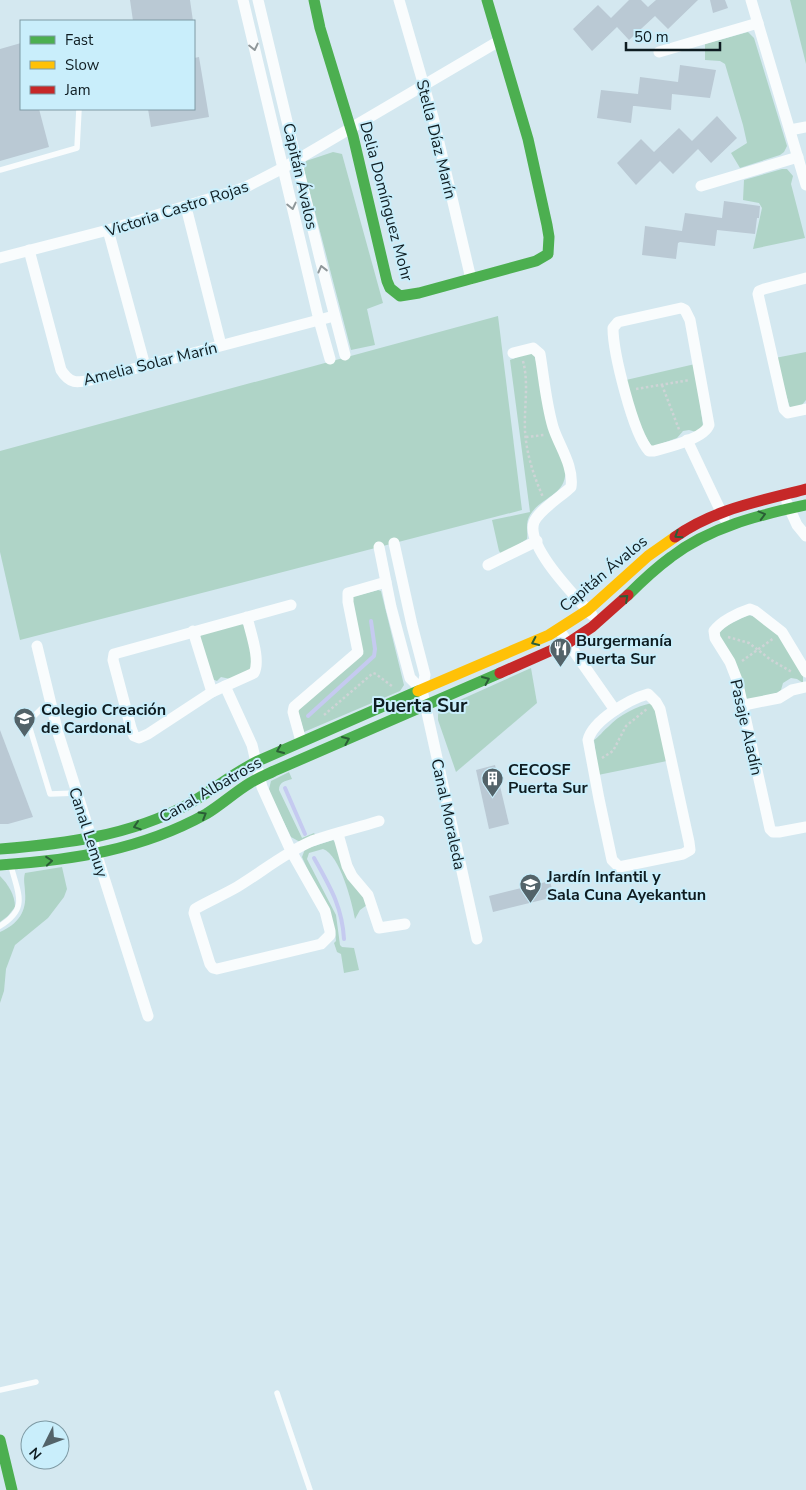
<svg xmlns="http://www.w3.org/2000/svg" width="806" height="1490" viewBox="0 0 806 1490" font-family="'Nunito Sans',sans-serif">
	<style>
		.green { fill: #afd4c7 }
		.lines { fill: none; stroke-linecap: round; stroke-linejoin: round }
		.stream { stroke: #c5caf0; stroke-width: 4 }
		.building { fill: #bac9d4 }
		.path { stroke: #ced4d6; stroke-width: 2.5; stroke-dasharray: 2.5 2.5; stroke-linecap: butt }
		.lane { stroke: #f9fcfd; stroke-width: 5.5 }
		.street { stroke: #f9fcfd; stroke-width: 11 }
		.fast { stroke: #4caf50; stroke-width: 11 }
		.slow { stroke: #ffc107; stroke-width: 11 }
		.jam { stroke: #c62828; stroke-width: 11 }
		.oneway { stroke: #8f979a }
		.oneway2 { stroke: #2a5e36 }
		.labels { text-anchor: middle; stroke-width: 4; stroke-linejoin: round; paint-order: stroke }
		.street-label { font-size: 16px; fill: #0e1c21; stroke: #c9eefb }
		.poi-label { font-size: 16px; font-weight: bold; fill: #0e1c21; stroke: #c9eefb; text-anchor: start }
		.quarter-label { font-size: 19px; font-weight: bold; fill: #0e1c21; stroke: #c9eefb }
	</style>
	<rect width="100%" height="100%" fill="#d4e8f0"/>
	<g class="green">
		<polygon points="790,0 806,0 806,64"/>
		<polygon points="748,32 754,38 787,146 784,152 780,155 740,168 731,153 747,143 743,125 725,64 720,61 705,60 705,44"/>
		<polygon points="333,152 342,154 383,303 367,309 375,345 351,350 304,170 306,161"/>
		<polygon points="782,169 787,169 793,176 791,184 805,238 753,249 762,208 759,203 743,200 744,180"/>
		<polygon points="498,316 522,510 20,640 0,552 0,451"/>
		<polygon points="806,352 806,400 801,406 790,408 775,358"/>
		<path d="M528,353L534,354L565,466C569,496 542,495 530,515C525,523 528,531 527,539L502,555L499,551L492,520L530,512L510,360Z"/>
		<polygon points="695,364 703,426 696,432 689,430 683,431 677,438 652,447 639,426 626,380"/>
		<polygon points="378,590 381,591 403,681 404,685 400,691 304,732 297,708 356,659 352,597"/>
		<path d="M748,615C776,620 790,654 803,676V683L797,679L791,678L783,683L781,690L777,693L748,700L745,697L718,634L724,627Z"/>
		<polygon points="238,622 244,625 253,660 250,672 230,679 221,677 217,681 212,679 200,637 201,635"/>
		<polygon points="531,668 537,703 456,772 438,720 438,715 440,709"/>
		<path d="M652,703L654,705L667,761L598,775L594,740C599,737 603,731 608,727C619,715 637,706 652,703Z"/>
		<path d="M289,772L292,779C285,781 279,782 279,790L302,838L314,833L316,836L300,842L291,837L270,794L269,789L271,781Z"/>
		<path d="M333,840L337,844L367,905L360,910L355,919C352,902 340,855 323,849L309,853L307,859L309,863L336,915L340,945L342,947L354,948L359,970L344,973L341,954L337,952L334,943L336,941L335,930L302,857L305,849Z"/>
		<path d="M62,867L67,889L64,897L48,918L15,945L6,969L4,991L0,1003V932C18,924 27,912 25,892C25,885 23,880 25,873Z"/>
		<path d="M0,876C8,884 15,895 15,907L8,916L0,922Z"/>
	</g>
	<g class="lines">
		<g class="stream">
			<polyline points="308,716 374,656 375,649 371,621"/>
			<polyline points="285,788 305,834"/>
			<path d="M314,858C330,887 342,906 344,939"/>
		</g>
	</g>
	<g class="building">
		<polygon points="130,0 190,0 193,21 133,21"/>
		<polygon points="629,0 641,0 648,7 656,0 698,0 668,29 655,16 629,40 617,27 592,51 573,29 598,5 611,18"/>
		<polygon points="710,0 725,0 728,8 713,13"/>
		<polygon points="21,43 21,109 39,109 49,147 0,161 0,49"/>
		<polygon points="199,57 209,117 151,127 148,109 194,109 194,58"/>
		<polygon points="680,65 716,70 710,98 672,94 671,110 635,106 633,106 631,123 597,118 601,90 638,94 640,77 678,82"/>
		<polygon points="717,116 737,138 711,163 698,149 673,174 660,161 636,185 617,163 641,139 654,152 679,128 692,141"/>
		<polygon points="724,201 760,206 759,218 757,218 755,234 717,230 715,246 680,242 678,243 676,259 642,255 645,226 682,231 685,213 722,218"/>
		<polygon points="0,730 33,817 8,824 0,824"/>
		<polygon points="495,765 509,824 489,829 476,770"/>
		<polygon points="550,881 554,897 493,912 489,896"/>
	</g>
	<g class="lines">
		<g class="path">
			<path d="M523,361C529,383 524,407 525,430C526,453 534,477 543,497"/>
			<polyline points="662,385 680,432"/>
			<polyline points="636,389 690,380"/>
			<polyline points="526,437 544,435"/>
			<polyline points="728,637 749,643 771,660 792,672"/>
			<polyline points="742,661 774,638"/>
			<polyline points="324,715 373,673 376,674 392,686"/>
			<polyline points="602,758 613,751 626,726 648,708"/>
		</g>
		<g class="lane">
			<polyline points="0,170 77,148 79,109"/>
			<polyline points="50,704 41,709 28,722 50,794 77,793"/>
			<path d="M0,926C29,908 18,894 11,866"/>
			<polyline points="0,1390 36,1382"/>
			<polyline points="277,1393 310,1490"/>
		</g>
		<g class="street">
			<polyline points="243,0 319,320 330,359"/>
			<polyline points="258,0 320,259 345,355"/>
			<polyline points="399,0 433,117 471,279"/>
			<polyline points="751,0 806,185"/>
			<polyline points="659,52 758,23"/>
			<polyline points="790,130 806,127"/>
			<polyline points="701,186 798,157"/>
			<polyline points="186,207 221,345"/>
			<polyline points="108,230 145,366"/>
			<path d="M29,250L61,370C71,386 79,382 95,379L334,316"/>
			<polyline points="0,258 108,230 228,193 246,187 283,168 499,41"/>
			<polyline points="806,278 764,289 759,291 758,294 784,409 788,413 806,409"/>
			<path d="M681,308L685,310L690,320L709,425C704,439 668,447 654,451H649C633,434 613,352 613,328L618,322Z"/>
			<path d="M513,353L533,348L540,354C544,378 546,403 553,427C559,446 574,466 571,487C562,496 539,510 534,522C525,546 576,597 592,615"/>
			<polyline points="687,440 724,518"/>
			<polyline points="787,503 797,525 806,536"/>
			<polyline points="394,543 412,625 425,675 422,690 477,939"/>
			<polyline points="379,547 391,607 410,678 422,690"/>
			<polyline points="488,565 537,541"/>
			<path d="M247,617C250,631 261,660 254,673L212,692L148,734L139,738L134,736L131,728L113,660L114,654L291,605"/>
			<polyline points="559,630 615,710"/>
			<polyline points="193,631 212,692"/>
			<polyline points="37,646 58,733 148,1016"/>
			<path d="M806,672L782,632L755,611L750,609C738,613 721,621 714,631L715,638L730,662L737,680L770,829L773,832H779L806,827"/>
			<path d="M225,686L252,745L262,787L291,851L325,911L330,931V935L321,944L217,969L213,968L210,964L194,913L195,909C209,901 223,895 237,887C262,872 284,853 312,841C334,833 357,828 379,821"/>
			<path d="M648,694L656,702L660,709L689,842L690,850L683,854L619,867L612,860L599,799L588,740C593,720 630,699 648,694Z"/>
			<polyline points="744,705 779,698 792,690 806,687"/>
			<polyline points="301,741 293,712 294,707 358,652 348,602 348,593 386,582"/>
			<polyline points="338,834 347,866 352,876 368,895 379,928 405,924"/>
		</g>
		<g class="fast">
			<polyline points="314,0 320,28 353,136 387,281 390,288 400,296 419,293 536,261 548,254 549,237 547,225 528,139 487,0"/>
			<path d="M628,595C642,581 656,568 671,557C710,527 759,515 806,505"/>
			<path d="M0,849C64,844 129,836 187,805C212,791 233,773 258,761L418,691"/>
			<path d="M0,865C73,860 141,850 206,814C221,805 235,792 250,783C258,778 266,775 274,771L500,673"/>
			<polyline points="0,1440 12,1490"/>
		</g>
		<polyline class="slow" points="418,691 549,635 588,610 648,556 675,537"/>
		<g class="jam">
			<path d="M675,537C714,509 761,501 806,489"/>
			<polyline points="500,673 568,643 592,627 628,595"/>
		</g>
	</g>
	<defs><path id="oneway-chevron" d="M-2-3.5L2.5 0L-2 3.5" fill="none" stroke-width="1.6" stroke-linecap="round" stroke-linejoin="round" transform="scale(1.25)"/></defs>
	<g class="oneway">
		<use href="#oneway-chevron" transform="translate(254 47) rotate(77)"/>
		<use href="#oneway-chevron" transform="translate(292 206) rotate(77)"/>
		<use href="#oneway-chevron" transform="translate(322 269) rotate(-104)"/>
	</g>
	<g class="oneway2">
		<use href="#oneway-chevron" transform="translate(762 515) rotate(-15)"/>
		<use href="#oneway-chevron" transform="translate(678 535) rotate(147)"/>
		<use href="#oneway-chevron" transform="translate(625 598) rotate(-42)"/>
		<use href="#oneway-chevron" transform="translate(535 642) rotate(155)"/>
		<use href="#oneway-chevron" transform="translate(486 680) rotate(-24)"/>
		<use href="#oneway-chevron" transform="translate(346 740) rotate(-23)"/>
		<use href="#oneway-chevron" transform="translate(280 750) rotate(156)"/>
		<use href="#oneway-chevron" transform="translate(203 815) rotate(-31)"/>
		<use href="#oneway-chevron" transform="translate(137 826) rotate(162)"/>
		<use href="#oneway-chevron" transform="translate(49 861) rotate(-5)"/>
	</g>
	<defs>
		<symbol id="restaurant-pin" viewBox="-11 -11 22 30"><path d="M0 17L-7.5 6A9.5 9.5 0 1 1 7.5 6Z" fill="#536369" stroke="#c9eefb"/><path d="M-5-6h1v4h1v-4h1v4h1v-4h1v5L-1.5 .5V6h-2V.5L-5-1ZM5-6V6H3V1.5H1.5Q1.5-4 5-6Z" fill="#fff"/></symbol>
		<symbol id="school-pin" viewBox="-11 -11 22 30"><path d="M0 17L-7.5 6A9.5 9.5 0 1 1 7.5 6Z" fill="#536369" stroke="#c9eefb"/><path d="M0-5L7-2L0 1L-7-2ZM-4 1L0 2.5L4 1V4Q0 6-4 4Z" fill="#fff"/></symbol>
		<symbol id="building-pin" viewBox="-11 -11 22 30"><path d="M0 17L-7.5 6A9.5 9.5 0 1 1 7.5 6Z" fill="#536369" stroke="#c9eefb"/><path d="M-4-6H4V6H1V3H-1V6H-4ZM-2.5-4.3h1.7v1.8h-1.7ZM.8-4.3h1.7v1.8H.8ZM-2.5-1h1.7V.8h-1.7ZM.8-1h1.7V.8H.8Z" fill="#fff"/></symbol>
	</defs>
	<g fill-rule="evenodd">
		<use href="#restaurant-pin" x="548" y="636" width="25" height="34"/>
		<use href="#school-pin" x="12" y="706" width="25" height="34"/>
		<use href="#building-pin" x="480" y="766" width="25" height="34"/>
		<use href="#school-pin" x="518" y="872" width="25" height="34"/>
	</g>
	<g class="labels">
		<g class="street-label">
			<text transform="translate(437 139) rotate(76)" y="6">Stella Díaz Marín</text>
			<text transform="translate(301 176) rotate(77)" y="6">Capitán Ávalos</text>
			<text transform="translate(387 201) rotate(75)" y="6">Delia Domínguez Mohr</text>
			<text transform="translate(177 208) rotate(-18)" y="6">Victoria Castro Rojas</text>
			<text transform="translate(150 363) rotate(-14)" y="6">Amelia Solar Marín</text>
			<text transform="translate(603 573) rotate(-40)" y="6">Capitán Ávalos</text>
			<text transform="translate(747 727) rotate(77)" y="6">Pasaje Aladín</text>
			<text transform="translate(210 789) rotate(-30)" y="6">Canal Albatross</text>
			<text transform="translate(449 814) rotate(78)" y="6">Canal Moraleda</text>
			<text transform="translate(89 832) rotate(72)" y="6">Canal Lemuy</text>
		</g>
		<g class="poi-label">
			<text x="576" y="646">Burgermanía<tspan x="576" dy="18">Puerta Sur</tspan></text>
			<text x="41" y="715">Colegio Creación<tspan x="41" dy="18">de Cardonal</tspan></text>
			<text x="508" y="775">CECOSF<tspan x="508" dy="18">Puerta Sur</tspan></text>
			<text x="547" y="882">Jardín Infantil y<tspan x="547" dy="18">Sala Cuna Ayekantun</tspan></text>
		</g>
		<g class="quarter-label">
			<text x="420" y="712">Puerta Sur</text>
		</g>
	</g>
	<rect x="20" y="20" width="175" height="90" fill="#c9eefb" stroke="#7e9aa4"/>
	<rect x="30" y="36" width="25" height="8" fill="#4caf50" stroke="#7e9aa4"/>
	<text x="65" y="45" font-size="15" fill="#0e1c21">Fast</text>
	<rect x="30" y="61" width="25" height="8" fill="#ffc107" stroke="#7e9aa4"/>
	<text x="65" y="70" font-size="15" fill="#0e1c21">Slow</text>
	<rect x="30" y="86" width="25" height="8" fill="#c62828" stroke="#7e9aa4"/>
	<text x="65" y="95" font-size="15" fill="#0e1c21">Jam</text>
	<g transform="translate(45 1445) rotate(228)"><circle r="24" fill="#c9eefb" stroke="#7e9aa4"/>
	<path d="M0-4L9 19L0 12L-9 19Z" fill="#536369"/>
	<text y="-8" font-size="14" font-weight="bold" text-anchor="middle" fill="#0e1c21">N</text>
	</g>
	<path d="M626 42v8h94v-8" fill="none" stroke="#0e1c21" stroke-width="2.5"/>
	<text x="634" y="42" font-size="15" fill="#0e1c21" stroke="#c9eefb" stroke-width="4" paint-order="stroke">50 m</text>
</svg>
